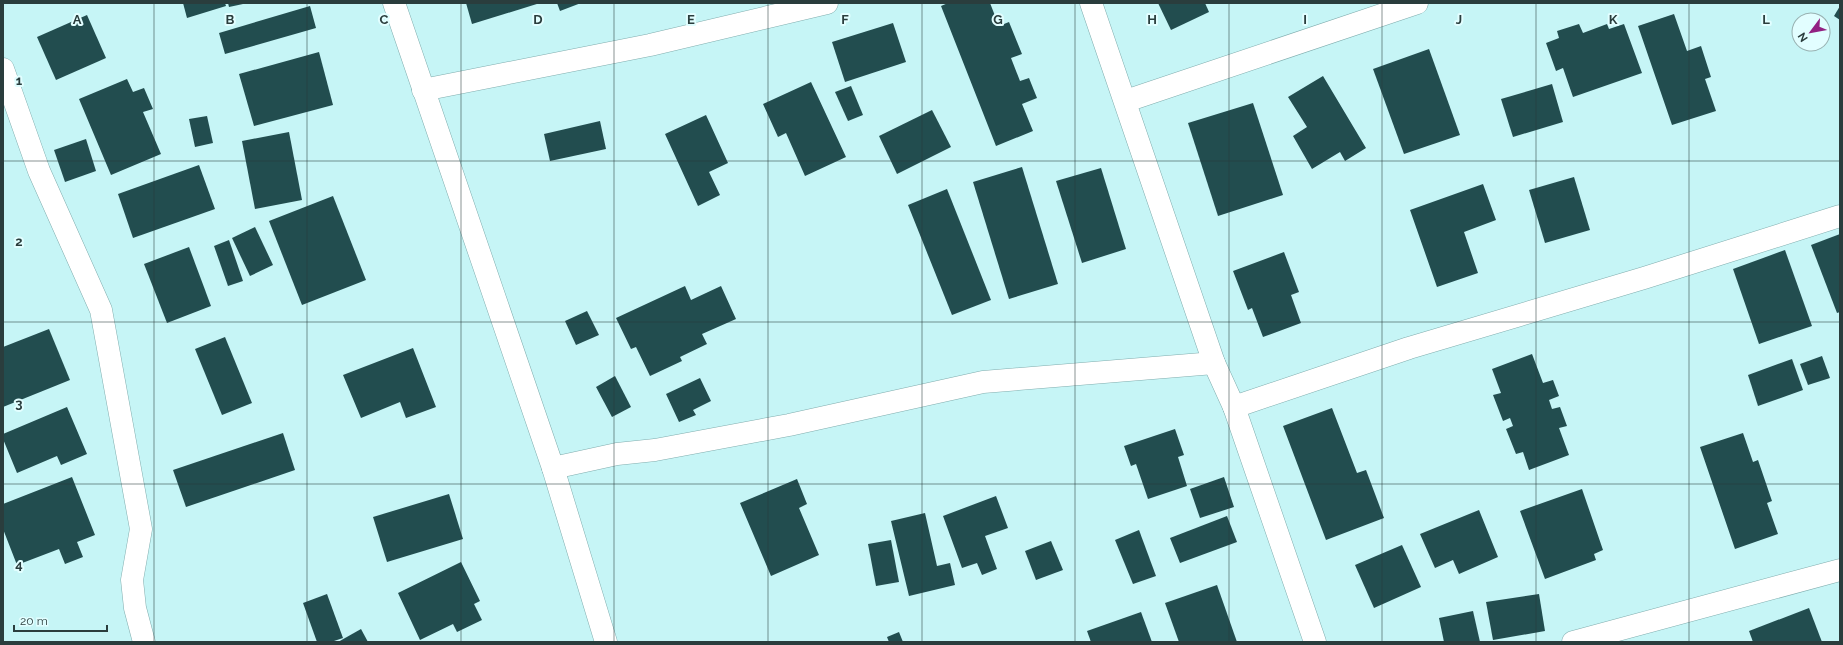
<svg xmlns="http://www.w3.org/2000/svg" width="1843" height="645" viewBox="0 0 1843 645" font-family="Raleway,sans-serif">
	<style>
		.building { fill: #224d4f }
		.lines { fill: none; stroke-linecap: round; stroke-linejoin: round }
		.street-casing { stroke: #80adae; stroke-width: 23 }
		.street { stroke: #fff; stroke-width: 22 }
		.grid { fill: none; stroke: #2a3d3d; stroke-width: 1; stroke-opacity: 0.55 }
		.grid-label { font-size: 13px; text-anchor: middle; font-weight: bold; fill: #2a3d3d; stroke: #e2feff; stroke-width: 4; stroke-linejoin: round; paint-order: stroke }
	</style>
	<rect width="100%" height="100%" fill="#c6f5f6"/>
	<g class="building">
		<polygon points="183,3 225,3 226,6 187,18"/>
		<polygon points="228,3 243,3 243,4 229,7"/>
		<polygon points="466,3 540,3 472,24"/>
		<polygon points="557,3 581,3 560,11"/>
		<polygon points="948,3 990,3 999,26 1009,22 1022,54 1011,58 1020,81 1029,78 1037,98 1022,104 1033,131 996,146 941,6"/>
		<polygon points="1158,3 1205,3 1209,12 1171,30"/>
		<polygon points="310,6 316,28 225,54 219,33"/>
		<polygon points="1840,6 1840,20 1834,16"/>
		<polygon points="1674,14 1687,51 1701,46 1711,77 1705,79 1716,111 1672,125 1638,26"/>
		<polygon points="87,15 106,58 56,80 37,37"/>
		<polygon points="893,23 906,62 845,82 832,42"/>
		<polygon points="1579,24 1583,33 1607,24 1609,29 1624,24 1642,73 1573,97 1563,68 1556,71 1546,43 1559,38 1557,31"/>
		<polygon points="1429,49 1460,135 1404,154 1373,69"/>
		<polygon points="319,52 333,105 254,126 239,74"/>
		<polygon points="1323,76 1366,148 1345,161 1340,152 1312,169 1293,136 1307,127 1288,97"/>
		<polygon points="127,79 133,92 144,88 153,109 143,112 161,154 111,175 79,99"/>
		<polygon points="811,82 846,157 805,176 786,133 778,137 763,104"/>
		<polygon points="1552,84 1563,122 1513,137 1501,99"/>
		<polygon points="851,86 863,115 848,121 835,92"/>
		<polygon points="1253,103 1283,195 1218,216 1188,123"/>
		<polygon points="932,110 951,147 897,174 879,136"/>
		<polygon points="706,115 728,163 709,172 720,195 698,206 665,134"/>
		<polygon points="207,116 213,143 195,147 189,119"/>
		<polygon points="600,121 606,149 550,161 544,134"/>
		<polygon points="289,132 302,200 255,209 242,141"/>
		<polygon points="86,139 96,171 65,182 54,150"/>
		<polygon points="199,165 215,209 133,238 118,194"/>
		<polygon points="1022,167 1058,284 1009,299 973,182"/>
		<polygon points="1101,168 1126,249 1082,263 1056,181"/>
		<polygon points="1574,177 1590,230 1545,243 1529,190"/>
		<polygon points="1483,184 1496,220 1464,232 1478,273 1437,287 1410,210"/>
		<polygon points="947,189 991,300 952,315 908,205"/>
		<polygon points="333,196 366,280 302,305 269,221"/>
		<polygon points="255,227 273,265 250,276 232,238"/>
		<polygon points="1840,234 1840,312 1837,313 1811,245"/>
		<polygon points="229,240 243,281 228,286 214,246"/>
		<polygon points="189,247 211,306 167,323 144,264"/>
		<polygon points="1785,250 1812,326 1759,344 1733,269"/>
		<polygon points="1284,252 1299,292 1291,295 1301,323 1263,337 1252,308 1248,310 1233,271"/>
		<polygon points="685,286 691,300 721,286 736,319 702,334 707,344 680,357 682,361 650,376 636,347 631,349 616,318"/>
		<polygon points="587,311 599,335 576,345 565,321"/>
		<polygon points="49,329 70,380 3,407 3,347"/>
		<polygon points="225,337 252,403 222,415 195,349"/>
		<polygon points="413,348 436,407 406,418 400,402 361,418 343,375"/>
		<polygon points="1532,354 1543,383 1553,380 1559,396 1549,400 1552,409 1560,407 1567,426 1559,428 1569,455 1529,470 1523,452 1516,454 1506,429 1513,426 1510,418 1503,421 1493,395 1501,393 1492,369"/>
		<polygon points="1822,356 1830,378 1808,385 1800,364"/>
		<polygon points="1792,359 1803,390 1758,406 1748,375"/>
		<polygon points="615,376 631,407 612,417 596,387"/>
		<polygon points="700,378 711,401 693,410 696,415 679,422 666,394"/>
		<polygon points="67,407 87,454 61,465 57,456 17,473 3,439 3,434"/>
		<polygon points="1332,408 1357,473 1366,470 1384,518 1326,540 1283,426"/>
		<polygon points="1175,429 1184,455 1178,457 1187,486 1148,499 1136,464 1131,466 1124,446"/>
		<polygon points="283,433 295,470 186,507 173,470"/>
		<polygon points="1743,433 1753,462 1758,460 1772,501 1767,503 1778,534 1735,549 1700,447"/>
		<polygon points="72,477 95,535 77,542 83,557 65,564 59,549 17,565 3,529 3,504"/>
		<polygon points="1224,477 1234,507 1200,518 1190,489"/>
		<polygon points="797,479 807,504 799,508 819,555 771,576 740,503"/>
		<polygon points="1582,489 1603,550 1594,554 1596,560 1545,579 1520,511"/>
		<polygon points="449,494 463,539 387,562 373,517"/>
		<polygon points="996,496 1008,528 985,536 997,569 982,575 977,563 962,568 943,516"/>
		<polygon points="1479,510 1498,557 1459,574 1453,560 1435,568 1420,534"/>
		<polygon points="925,513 937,566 950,563 955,585 909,596 891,521"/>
		<polygon points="1227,516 1237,542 1180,563 1170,538"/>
		<polygon points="1139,530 1156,576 1133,584 1115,540"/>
		<polygon points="891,540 899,582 876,586 868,544"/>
		<polygon points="1051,541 1063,570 1036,580 1025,551"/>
		<polygon points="1402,545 1421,587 1374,608 1355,565"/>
		<polygon points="461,562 480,601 474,604 482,620 457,632 453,624 420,640 398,593"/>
		<polygon points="1217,585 1237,642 1179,642 1165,603"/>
		<polygon points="327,594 343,638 331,642 317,642 303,603"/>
		<polygon points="1539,594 1545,631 1493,640 1486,602"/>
		<polygon points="1809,608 1822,642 1753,642 1749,631"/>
		<polygon points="1473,611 1480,642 1444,642 1439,618"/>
		<polygon points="1141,612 1152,642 1091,642 1087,631"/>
		<polygon points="361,629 368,642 338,642"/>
		<polygon points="899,632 903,642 889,642 887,637"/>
	</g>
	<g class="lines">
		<defs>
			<g id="street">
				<polyline points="394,3 553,468 606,642"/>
				<polyline points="1091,3 1214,363 1234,407 1315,642"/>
				<polyline points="3,69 39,171 101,310 141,529 132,580 135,608 144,642"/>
				<polyline points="423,90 650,45 827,3"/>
				<polyline points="1126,101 1417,3"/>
				<polyline points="1234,407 1409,348 1644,278 1840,216"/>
				<polyline points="553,468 617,454 655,450 789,425 983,382 1214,363"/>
				<polyline points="1573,642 1840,570"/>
			</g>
		</defs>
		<use href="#street" class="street-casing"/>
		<use href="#street" class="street"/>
	</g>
	<path class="grid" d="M154,3V642M307,3V642M461,3V642M614,3V642M768,3V642M922,3V642M1075,3V642M1229,3V642M1382,3V642M1536,3V642M1689,3V642M3,161H1840M3,322H1840M3,484H1840"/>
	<g class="grid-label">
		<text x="77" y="24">A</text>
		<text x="230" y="24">B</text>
		<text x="384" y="24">C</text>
		<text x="538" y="24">D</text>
		<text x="691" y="24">E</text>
		<text x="845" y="24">F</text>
		<text x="998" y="24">G</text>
		<text x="1152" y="24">H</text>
		<text x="1305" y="24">I</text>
		<text x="1459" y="24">J</text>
		<text x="1613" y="24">K</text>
		<text x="1766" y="24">L</text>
		<text x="19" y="85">1</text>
		<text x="19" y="246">2</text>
		<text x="19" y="408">3</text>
		<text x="19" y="569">4</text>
	</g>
	<rect width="1843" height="645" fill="none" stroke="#2a3d3d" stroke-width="8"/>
	<g transform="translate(1811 32) rotate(238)"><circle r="19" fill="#e2feff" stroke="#98b1b1"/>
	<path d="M0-3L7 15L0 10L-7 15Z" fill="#922182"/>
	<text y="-6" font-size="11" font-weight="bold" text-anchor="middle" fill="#2a3d3d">N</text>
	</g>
	<path d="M14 625v6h93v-6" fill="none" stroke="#2a3d3d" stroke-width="2"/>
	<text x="20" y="625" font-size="12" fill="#2a3d3d" stroke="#e2feff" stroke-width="3" paint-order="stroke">20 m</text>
</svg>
